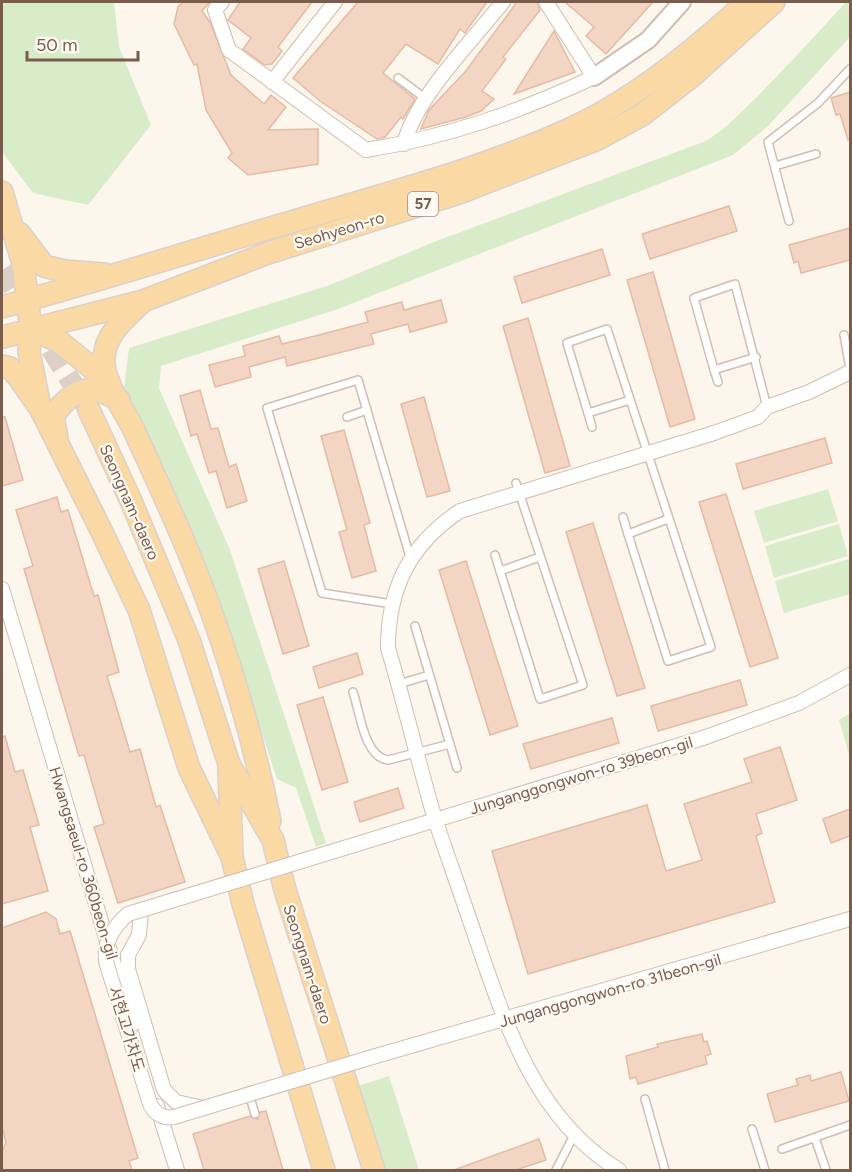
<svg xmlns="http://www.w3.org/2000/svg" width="852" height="1172" viewBox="0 0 852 1172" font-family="Figtree,'Noto Sans KR',sans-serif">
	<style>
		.green { fill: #d8ecc9 }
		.building { fill: #f3d5c3; stroke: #e6bba3; stroke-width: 1.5 }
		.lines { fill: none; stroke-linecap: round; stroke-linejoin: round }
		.primary-tunnel { stroke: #dcd0c4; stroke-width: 21; stroke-dasharray: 21 10; stroke-linecap: butt }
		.service-casing { stroke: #d1beb0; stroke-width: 10 }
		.minor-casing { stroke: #d1beb0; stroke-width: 16 }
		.tertiary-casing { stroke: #d1beb0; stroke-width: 20 }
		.primary-casing { stroke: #dad1cd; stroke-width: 24 }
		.service { stroke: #fff; stroke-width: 7 }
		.minor { stroke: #fff; stroke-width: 14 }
		.tertiary { stroke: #fff; stroke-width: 16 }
		.primary { stroke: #fbd9a5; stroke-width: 21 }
		.minor-bridge-casing { stroke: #d1beb0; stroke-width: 16; stroke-linecap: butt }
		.minor-bridge { stroke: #fff; stroke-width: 14 }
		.labels { text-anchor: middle; stroke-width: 4.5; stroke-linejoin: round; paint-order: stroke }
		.shield { fill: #fffaf3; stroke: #a28b7f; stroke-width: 1.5 }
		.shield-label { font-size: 15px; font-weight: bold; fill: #7a5c4d }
		.street-label { font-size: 16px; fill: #7a5c4d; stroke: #fffaf3 }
	</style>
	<rect width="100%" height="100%" fill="#fdf6ec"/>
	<g class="green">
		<polygon points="2,2 114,2 119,47 151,125 88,205 33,193 2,152"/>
		<path d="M846,2H850V37L767,127L733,155L338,309L161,366L159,388L230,550L326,843L316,847L296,788L277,779L202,554L165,468L124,387L129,348L330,285L439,240L706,141C726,129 741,112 758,96C788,65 817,34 846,2Z"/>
		<polygon points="828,489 838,521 764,543 754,511"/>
		<polygon points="839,524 848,556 774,578 765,546"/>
		<polygon points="849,559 850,594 784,613 775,581"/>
		<polygon points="850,713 850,758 839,720"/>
		<polygon points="389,1076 419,1170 382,1170 355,1087"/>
	</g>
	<g class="building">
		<polygon points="183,2 210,2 202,11 210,22 231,75 264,104 271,95 286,107 268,130 318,129 318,164 248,175 228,158 232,153 206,110 197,64 194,65 174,24 178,7"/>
		<polygon points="240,2 312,2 278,47 282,51 272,64 265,65 243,49 251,38 228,20"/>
		<polygon points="358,2 487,2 465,33 460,29 438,64 406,44 383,73 415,99 403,119 401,117 385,137 377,139 320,101 293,78"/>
		<polygon points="517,2 537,2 540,10 503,57 506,59 482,91 494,99 481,111 466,117 421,129 429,110 465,72"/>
		<polygon points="565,2 653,2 606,54 586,36 594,27"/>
		<polygon points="554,31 575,72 514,94"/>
		<polygon points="850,92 850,139 848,140 840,114 836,115 831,98"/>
		<polygon points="729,206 737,231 650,259 642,234"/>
		<polygon points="850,228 850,260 801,273 798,261 794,263 789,245"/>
		<polygon points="602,249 610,275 522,303 514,277"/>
		<polygon points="653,272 695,419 670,427 627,280"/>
		<polygon points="441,300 447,322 410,332 408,324 371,334 374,344 287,366 285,357 249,367 251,377 215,387 209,365 245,356 243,346 279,336 282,344 319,335 368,322 365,312 402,302 404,310"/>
		<polygon points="528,318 570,466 545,473 503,326"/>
		<polygon points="200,390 211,429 218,428 229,467 236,464 247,501 227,508 216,471 209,473 197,434 191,436 180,396"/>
		<polygon points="424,397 450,491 427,497 401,404"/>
		<polygon points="2,417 5,417 23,480 2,486"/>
		<polygon points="344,430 370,523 364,525 376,571 352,578 339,532 347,530 321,436"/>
		<polygon points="825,438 832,463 743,489 736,464"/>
		<polygon points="726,494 778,658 750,667 699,502"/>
		<polygon points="57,497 61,512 68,510 94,596 98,595 119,672 107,676 130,752 140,749 156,807 160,805 185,882 118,903 94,827 104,824 84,755 79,756 24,569 33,566 16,510"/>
		<polygon points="593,523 645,688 617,696 566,532"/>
		<polygon points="284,561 309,646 283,654 258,569"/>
		<polygon points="466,561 518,726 490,735 439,570"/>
		<polygon points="357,653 363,674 319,688 313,667"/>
		<polygon points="740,680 747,705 658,731 651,706"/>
		<polygon points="323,697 348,782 322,790 297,705"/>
		<polygon points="612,718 619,743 531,769 523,744"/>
		<polygon points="5,736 15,772 23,770 39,825 30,827 48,891 2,904 2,737"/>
		<polygon points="780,747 797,800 756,814 762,833 756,836 775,902 528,974 492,851 647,805 666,871 702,860 684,804 752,782 744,759"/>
		<polygon points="398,788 404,808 360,822 354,802"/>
		<polygon points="850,809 850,836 831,843 823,819"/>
		<polygon points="46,912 56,919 60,934 70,931 138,1158 129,1161 132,1170 2,1170 2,1152 6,1142 2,1127 2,928"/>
		<polygon points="702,1034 704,1042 707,1041 711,1054 705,1056 707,1064 638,1084 636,1077 630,1079 626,1056 658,1047 657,1044"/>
		<polygon points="841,1072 849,1101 775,1122 767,1094 798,1085 796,1079 810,1075 811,1081"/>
		<polygon points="266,1111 283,1170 204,1170 193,1134 250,1116 257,1119 260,1112"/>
		<polygon points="539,1139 546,1160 516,1170 454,1170"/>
	</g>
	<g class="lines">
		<polyline class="primary-tunnel" points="2,270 87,407"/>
		<defs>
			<g id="service">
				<polyline points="398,78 426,99"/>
				<polyline points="775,166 816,154"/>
				<polyline points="789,221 768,142 818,103 850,69"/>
				<polyline points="844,335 850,368"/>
				<polyline points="756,357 714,370 694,298 735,284 767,407"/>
				<polyline points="714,370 718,382"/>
				<polyline points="630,400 588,413 567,343 607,329 711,647 668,661 628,534 668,519"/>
				<polyline points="588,413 592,427"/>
				<polyline points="347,417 367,410"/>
				<polyline points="516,483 583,685 540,699 500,571 540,557"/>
				<polyline points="623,517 628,534"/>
				<polyline points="495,555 500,571"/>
				<polyline points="392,604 322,593 267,408 358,380 410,557"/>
				<polyline points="415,626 457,768"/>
				<polyline points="399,684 429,675"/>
				<path d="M353,692C360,712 364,757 388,760L450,744"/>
				<polyline points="249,1094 255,1114"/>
				<polyline points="645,1099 665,1170"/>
				<polyline points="752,1129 765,1170"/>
				<polyline points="815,1138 826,1170"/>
				<polyline points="782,1149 850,1125"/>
				<polyline points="556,1170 575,1133"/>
			</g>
			<g id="minor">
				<path d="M222,2L215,10L229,50L366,150C448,137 519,112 594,77L546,2"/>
				<polyline points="272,82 335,2"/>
				<path d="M404,144C416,97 472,41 503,2"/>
				<polyline points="2,589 132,1025"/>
				<polyline points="305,860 706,737 799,703 850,675"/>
				<polyline points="141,910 139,935 128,955 128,969 164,1090 176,1102 204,1108"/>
				<polyline points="369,1058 850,919"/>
				<polyline points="157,1106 177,1170"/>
				<path d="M619,1170C530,1116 501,1010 469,918C458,885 446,852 435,819C418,762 405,705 388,648C388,588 410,544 460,511L714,433L758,417L767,407L809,392L850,372"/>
			</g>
			<polyline id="tertiary" points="594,77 648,40 682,2"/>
			<g id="primary">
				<polyline points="2,192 23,264 31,329 29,352 39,402"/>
				<polyline points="20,234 44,266 64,271 104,274"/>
				<path d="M141,303C126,317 105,334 104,358C102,381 123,408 133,428C153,472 174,516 192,561C226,645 252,733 270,821"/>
				<path d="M2,307C102,280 201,248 301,219C392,192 485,168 572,128C637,98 695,49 747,2"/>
				<polyline points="31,329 60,342 109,382"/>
				<polyline points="2,337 143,301 268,253 459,193 598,139 642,115 691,77 774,2"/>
				<polyline points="2,366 10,368 19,378 40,408 100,528 139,610 189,768 232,857"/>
				<polyline points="89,410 131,501 189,640 229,764 273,840 285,890 374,1170"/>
				<path d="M57,438L53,416C72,389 89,382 119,400"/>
				<polyline points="229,768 232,857 243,904 324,1170"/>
			</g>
		</defs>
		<use href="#service" class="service-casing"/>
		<use href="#minor" class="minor-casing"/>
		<use href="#tertiary" class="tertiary-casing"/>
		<use href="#primary" class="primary-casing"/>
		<use href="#service" class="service"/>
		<use href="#minor" class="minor"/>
		<use href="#tertiary" class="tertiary"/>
		<use href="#primary" class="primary"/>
		<defs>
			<path id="minor-bridge" d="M305,860L128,914C113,927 102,944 107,965L150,1104C155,1114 163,1119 174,1117L369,1058"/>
		</defs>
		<use href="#minor-bridge" class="minor-bridge-casing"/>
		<use href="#minor-bridge" class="minor-bridge"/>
	</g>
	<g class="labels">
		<rect class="shield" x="408" y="192" width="30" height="24" rx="4.5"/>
		<g class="shield-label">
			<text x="423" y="209">57</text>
		</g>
		<g class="street-label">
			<text transform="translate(339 230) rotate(-17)" y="6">Seohyeon-ro</text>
			<text transform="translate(130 502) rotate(66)" y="6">Seongnam-daero</text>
			<text transform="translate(581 775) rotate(-17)" y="6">Junganggongwon-ro 39beon-gil</text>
			<text transform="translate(84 863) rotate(73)" y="6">Hwangsaeul-ro 360beon-gil</text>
			<text transform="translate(308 964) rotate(72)" y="6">Seongnam-daero</text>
			<text transform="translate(610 990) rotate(-16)" y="6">Junganggongwon-ro 31beon-gil</text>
			<text transform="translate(127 1029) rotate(73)" y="6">서현고가차도</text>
		</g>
	</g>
	<rect width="852" height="1172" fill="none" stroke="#7a5c4d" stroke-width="6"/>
	<path d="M27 51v9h111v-9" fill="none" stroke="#7a5c4d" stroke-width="3"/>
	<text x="36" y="51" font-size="18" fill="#7a5c4d" stroke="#fffaf3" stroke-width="4.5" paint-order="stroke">50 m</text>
</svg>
